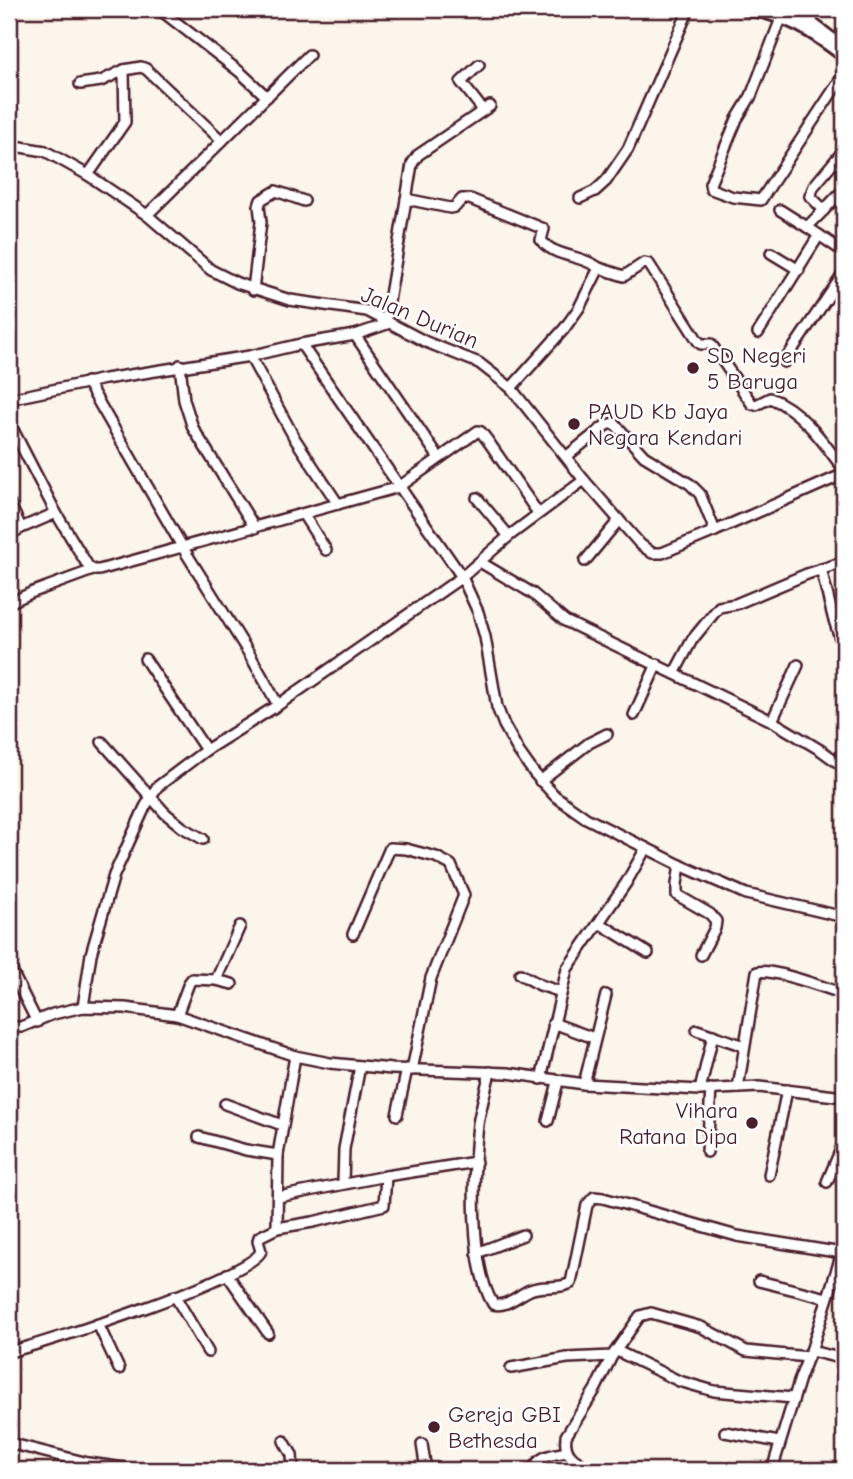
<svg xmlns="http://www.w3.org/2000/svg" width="853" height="1479" viewBox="0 0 853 1479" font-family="'Comic Neue',sans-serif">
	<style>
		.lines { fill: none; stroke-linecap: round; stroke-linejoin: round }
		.minor-casing { stroke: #4a1f2b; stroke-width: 14 }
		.major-casing { stroke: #4a1f2b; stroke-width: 16 }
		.minor { stroke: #fff; stroke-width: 9 }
		.major { stroke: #fff; stroke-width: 10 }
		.poi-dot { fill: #4a1f2b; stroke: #fff; stroke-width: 2.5 }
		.labels { text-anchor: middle; stroke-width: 5; stroke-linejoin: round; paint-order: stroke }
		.street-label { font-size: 23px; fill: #4a1f2b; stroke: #fff }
		.poi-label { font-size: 23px; fill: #4a1f2b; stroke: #fff; text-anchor: start }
	</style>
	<rect width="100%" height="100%" fill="#fbf5ec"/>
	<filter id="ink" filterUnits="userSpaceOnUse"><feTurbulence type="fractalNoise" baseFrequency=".0143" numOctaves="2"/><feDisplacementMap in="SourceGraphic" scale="14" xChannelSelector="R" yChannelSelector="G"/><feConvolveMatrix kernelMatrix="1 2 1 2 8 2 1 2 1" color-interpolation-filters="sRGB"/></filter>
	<g filter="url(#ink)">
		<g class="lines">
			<defs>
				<g id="minor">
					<polyline points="159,9 240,72 267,97"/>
					<polyline points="782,16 751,96 737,119 710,184 711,189 733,197 761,200 844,74"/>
					<polyline points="810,22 818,9"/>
					<polyline points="479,65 461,82 483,110"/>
					<polyline points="124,70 141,67 146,69 222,141"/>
					<polyline points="80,84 101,81 124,70 125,122 88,175"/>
					<polyline points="9,145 45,151 88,175 147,215 211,270 237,283 290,300 367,311 426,342 479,363 511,388 584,480 640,544 652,553 662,553 715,531 844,474"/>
					<polyline points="844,150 814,186 810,196 824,210 844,189"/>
					<polyline points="580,198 595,191 606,181 628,149 689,9"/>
					<path d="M406,199L450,208L455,207L462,199H470L544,229L541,240C553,257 583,255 599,268L579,308L564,329L511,388"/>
					<polyline points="780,210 807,227"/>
					<polyline points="824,210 807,227 844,252"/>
					<polyline points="147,215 309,55"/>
					<polyline points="771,253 799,270"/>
					<path d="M599,268L624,276L644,263L649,264L698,341L701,344H711L752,404L756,405L770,398C802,410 825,444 844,470"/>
					<polyline points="253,290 261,222 259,206 261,200 276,191 304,201"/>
					<polyline points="386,319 412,164 418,155 490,106"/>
					<polyline points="390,323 355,335 439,458"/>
					<polyline points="758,333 819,235"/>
					<polyline points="301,344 355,335"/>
					<polyline points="250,356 295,439 338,504"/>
					<polyline points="784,362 844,273"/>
					<polyline points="180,365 184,400 193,428 255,528"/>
					<polyline points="87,382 183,548 250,655 278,705"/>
					<polyline points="9,399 105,379 250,356 301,344 462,577 478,612 485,637 497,707 504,725 519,752 534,773 555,796 586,818 680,865 746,894 844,917"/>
					<polyline points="9,422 56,513 21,528 9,502"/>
					<polyline points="567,456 606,425 614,423 644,456 690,484 700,494 715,531"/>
					<polyline points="477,498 509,536"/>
					<polyline points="56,513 88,566 93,570 99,570 399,487 478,431 481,432 488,441 538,513"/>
					<polyline points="303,514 326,550"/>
					<polyline points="9,535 21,528"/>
					<polyline points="585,561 619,520"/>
					<polyline points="480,562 532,593 565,621 772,721 822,751 844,767"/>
					<polyline points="821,569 833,617 844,650"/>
					<polyline points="9,603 33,592 93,570"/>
					<polyline points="145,659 206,750"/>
					<polyline points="675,672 692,640 719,607 736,604 807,574 844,562"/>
					<polyline points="634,715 657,664"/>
					<polyline points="772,721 798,665"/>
					<polyline points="102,742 165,813 182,827 203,839"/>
					<polyline points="540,781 589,743 607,734"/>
					<polyline points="680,865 677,884 677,895 710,914 716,921 715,928 701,955"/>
					<polyline points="599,923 648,953"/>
					<polyline points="353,934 390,848 406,849 436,857 451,865 464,895 431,978 412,1070"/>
					<polyline points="9,966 37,1022"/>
					<polyline points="520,974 540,985 561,992"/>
					<polyline points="216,980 240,926"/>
					<polyline points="83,1007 91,954 114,875 145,807 157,787 206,750 278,705 462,577 509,536 584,480"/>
					<polyline points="177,1015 189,983 192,979 216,980 232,984"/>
					<polyline points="553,1023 594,1038"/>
					<polyline points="9,1027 21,1027 53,1014 83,1007 125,1008 177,1015 295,1056 330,1063 392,1069 508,1073 584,1084 700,1090 759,1087 844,1097"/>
					<polyline points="697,1030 744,1046"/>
					<path d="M490,1072C486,1089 481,1107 478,1124C473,1170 469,1265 493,1304C506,1308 518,1295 530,1290C543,1284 558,1290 571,1283L587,1205L594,1197L603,1198L737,1236L842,1253L844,1247"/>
					<polyline points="541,1079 567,969 626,883 646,848"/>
					<polyline points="584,1084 606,995"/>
					<path d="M738,1088L757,972C772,968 826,988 844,994"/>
					<polyline points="700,1090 713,1035"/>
					<polyline points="225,1104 282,1125"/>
					<polyline points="397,1115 407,1069"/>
					<polyline points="548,1121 558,1082"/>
					<polyline points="199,1137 246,1150 278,1155"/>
					<polyline points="707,1152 711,1089"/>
					<polyline points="769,1175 787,1090"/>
					<polyline points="386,1176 476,1162"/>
					<polyline points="827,1182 844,1142"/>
					<polyline points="343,1184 344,1149 360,1066"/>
					<polyline points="277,1228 278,1155 295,1056"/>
					<polyline points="477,1253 523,1235"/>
					<polyline points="842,1253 811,1351 844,1359"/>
					<polyline points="227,1274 268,1333"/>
					<polyline points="759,1281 827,1298"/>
					<polyline points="175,1296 208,1352"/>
					<polyline points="98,1324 119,1369"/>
					<polyline points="617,1351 679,1381 714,1391 793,1398"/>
					<path d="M9,1352C45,1343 252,1277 261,1251L258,1241L259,1237L277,1228L313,1222L384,1205L386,1176L278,1197"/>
					<polyline points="511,1368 567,1358 612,1356 640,1316 651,1313 701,1327 746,1351 808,1357"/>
					<polyline points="725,1432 779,1442"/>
					<polyline points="284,1441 292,1455 293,1470"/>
					<polyline points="9,1443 88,1463 139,1470"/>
					<polyline points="422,1444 426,1470"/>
					<path d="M533,1470C539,1455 552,1455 567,1452"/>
					<path d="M592,1470C576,1461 563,1456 566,1436L595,1390L612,1356"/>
					<polyline points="772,1470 800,1378 810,1352"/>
				</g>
				<g id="major">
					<path d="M746,9C788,15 811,31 844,56"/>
					<polyline points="790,13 810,22 844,48"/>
				</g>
			</defs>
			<use href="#minor" class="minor-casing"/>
			<use href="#major" class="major-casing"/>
			<use href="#minor" class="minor"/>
			<use href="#major" class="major"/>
		</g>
	</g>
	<g class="poi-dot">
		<circle cx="693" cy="368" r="7"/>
		<circle cx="574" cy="424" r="7"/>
		<circle cx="752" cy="1123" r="7"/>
		<circle cx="434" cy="1427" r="7"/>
	</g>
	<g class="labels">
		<g class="street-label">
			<text transform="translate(420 317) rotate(23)" y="8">Jalan Durian</text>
		</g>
		<g class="poi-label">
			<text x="707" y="363">SD Negeri<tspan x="707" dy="26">5 Baruga</tspan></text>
			<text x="588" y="419">PAUD Kb Jaya<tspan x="588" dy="26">Negara Kendari</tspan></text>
			<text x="738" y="1118" text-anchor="end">Vihara<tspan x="738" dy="26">Ratana Dipa</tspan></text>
			<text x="448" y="1422">Gereja GBI<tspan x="448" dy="26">Bethesda</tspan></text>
		</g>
	</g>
	<rect width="853" height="1479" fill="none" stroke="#fff" stroke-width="35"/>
	<rect x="18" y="18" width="818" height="1444" fill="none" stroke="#4a1f2b" stroke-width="2.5" filter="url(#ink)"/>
</svg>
